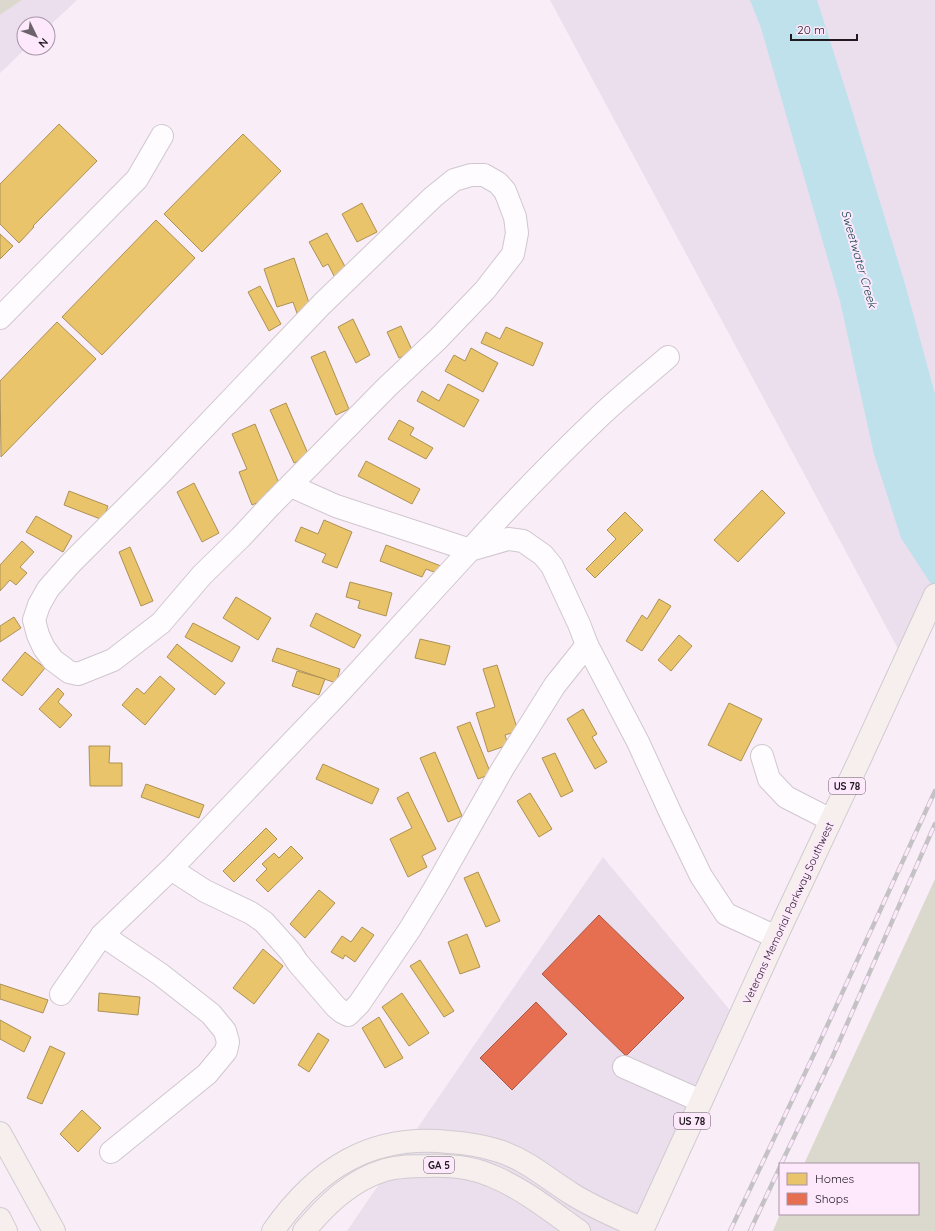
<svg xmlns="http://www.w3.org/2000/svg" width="935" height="1231" viewBox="0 0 935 1231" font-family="Quicksand,sans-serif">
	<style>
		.commercial { fill: #ebdeed }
		.green { fill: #dbd9ce }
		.water { fill: #bee1ec }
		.homes { fill: #e9c46a; stroke: #ad9154 }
		.shops { fill: #e76f51; stroke: #ac5542 }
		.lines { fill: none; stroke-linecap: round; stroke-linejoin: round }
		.minor-casing { stroke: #d0c7cf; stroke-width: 24 }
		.major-casing { stroke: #d0cbd0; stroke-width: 24 }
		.minor { stroke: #fefcfe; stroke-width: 22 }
		.major { stroke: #f6efed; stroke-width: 22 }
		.rail-casing { stroke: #c5c2c5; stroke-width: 4.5 }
		.rail { stroke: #fee8fc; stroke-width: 3; stroke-dasharray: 9; stroke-linecap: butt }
		.labels { text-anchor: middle; stroke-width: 4; stroke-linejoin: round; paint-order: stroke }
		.shield { fill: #fee8fc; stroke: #635762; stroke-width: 1 }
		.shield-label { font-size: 10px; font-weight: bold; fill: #211920 }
		.street-label { font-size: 11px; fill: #211920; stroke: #fee8fc }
		.water-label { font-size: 12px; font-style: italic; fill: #154750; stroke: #fee8fc }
	</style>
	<rect width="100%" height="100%" fill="#f9edf8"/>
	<g class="commercial">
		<polygon points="22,0 77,0 48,27 48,24 24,24 24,48 26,48 0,73 0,15"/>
		<polygon points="550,0 935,0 935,593 904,660"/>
		<polygon points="603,857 743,1026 653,1231 347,1231"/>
	</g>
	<g class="green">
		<polygon points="0,0 22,0 0,15"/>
		<polygon points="935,879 935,1231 773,1231 780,1214 918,1214 918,1164 804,1164"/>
	</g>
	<polygon class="water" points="750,0 817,0 851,107 905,284 935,394 935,590 901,538 874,454 840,301 761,28"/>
	<g class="homes">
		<polygon points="59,124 97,161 33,226 34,227 19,243 0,224 0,184"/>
		<polygon points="243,134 281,171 202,252 164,214"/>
		<polygon points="362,203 377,232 357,242 342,214"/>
		<polygon points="156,220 195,258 102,355 62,317"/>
		<polygon points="327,233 349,274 336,280 328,264 323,267 309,242"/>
		<polygon points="0,234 13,246 0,259"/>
		<polygon points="294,258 312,312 298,316 293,302 277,307 264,269"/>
		<polygon points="260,286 281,324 269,331 248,292"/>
		<polygon points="353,319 370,355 356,363 338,327"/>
		<polygon points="57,322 96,359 1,457 0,381"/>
		<polygon points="401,326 413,352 399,358 387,332"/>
		<polygon points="506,327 543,343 533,366 481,343 486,332 500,339"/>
		<polygon points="471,348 498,363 483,392 445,371 454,355 465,361"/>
		<polygon points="325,351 349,409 336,415 311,357"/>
		<polygon points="448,384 479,400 464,427 417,401 422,391 439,401"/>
		<polygon points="286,403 309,456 294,463 270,410"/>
		<polygon points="399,420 414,428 410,435 433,448 426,459 388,439"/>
		<polygon points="255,424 280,486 268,491 271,497 252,505 239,472 247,469 232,434"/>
		<polygon points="366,461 420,489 412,504 358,476"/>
		<polygon points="194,483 219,533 202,542 177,492"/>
		<polygon points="762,490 785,513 738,562 714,540"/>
		<polygon points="69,491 108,506 103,520 64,505"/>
		<polygon points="625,512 643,530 595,578 586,569 616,539 607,530"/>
		<polygon points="36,516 72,536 63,552 26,532"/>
		<polygon points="324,520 352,532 337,568 322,562 326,554 295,541 301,527 318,534"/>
		<polygon points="22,541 34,552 20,567 27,573 16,585 10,580 0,591 0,565"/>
		<polygon points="386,545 441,566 439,574 426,569 422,577 380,561"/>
		<polygon points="130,547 153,601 141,606 119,552"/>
		<polygon points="350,582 392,593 386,616 358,608 360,601 346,597"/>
		<polygon points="236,597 271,618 258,640 223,618"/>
		<polygon points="659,599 671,606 642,651 626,641 642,615 647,619"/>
		<polygon points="316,613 361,635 354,648 310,626"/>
		<polygon points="14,617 21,628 0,642 0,626"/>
		<polygon points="193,623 240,647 232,662 185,637"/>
		<polygon points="679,635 692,646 671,671 658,660"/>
		<polygon points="420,639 450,646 445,665 415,658"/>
		<polygon points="177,644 225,683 215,695 167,657"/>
		<polygon points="277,648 340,669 336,683 272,661"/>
		<polygon points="25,652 45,668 22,696 2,680"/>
		<polygon points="497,665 518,731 505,735 508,745 488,752 476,713 495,707 483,669"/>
		<polygon points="297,671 325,679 319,695 292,686"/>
		<polygon points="160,676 175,689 145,725 122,705 137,688 144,694"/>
		<polygon points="58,688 64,694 58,702 72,715 60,728 39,709"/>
		<polygon points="729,703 762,719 741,761 708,745"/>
		<polygon points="583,709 597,734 592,737 607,762 595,769 567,719"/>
		<polygon points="470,722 491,774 478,779 457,727"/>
		<polygon points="89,746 110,746 109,763 122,763 122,786 90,786"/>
		<polygon points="435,752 462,816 448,822 420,758"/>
		<polygon points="555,753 573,791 561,797 542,758"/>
		<polygon points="323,764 379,789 372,804 316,779"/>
		<polygon points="146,784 204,805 199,818 141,797"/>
		<polygon points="408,792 436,849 422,856 427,867 408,877 390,839 412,828 397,798"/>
		<polygon points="530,793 552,829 539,837 517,801"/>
		<polygon points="266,828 277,839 234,882 223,871"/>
		<polygon points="291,846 303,858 268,892 256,880 267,869 262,864 274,853 279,858"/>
		<polygon points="478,872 500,921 486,927 464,878"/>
		<polygon points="319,890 335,903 305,938 290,924"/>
		<polygon points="362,927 374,935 355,962 345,955 343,959 331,952 342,936 351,942"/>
		<polygon points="467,934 480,967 460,974 448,942"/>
		<polygon points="263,949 283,966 254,1004 233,988"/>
		<polygon points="420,960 454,1011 444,1017 410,966"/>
		<polygon points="0,984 48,1000 43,1013 0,999"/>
		<polygon points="99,993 140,997 138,1015 98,1011"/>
		<polygon points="402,993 429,1033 409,1046 382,1007"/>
		<polygon points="379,1017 403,1058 385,1068 362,1028"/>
		<polygon points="0,1020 31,1037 24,1052 0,1039"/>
		<polygon points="318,1033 329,1040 309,1072 298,1065"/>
		<polygon points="50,1046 65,1053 42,1104 27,1098"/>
		<polygon points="82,1110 101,1128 78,1152 60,1134"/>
	</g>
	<g class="shops">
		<polygon points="599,915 684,998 626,1056 542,974"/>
		<polygon points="536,1002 567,1034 512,1090 480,1058"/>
	</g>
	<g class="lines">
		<defs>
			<g id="minor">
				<polygon points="471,175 484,175 498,183 505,191 515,217 517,233 513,254 485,290 438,339 387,387 268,508 241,537 202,575 161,623 113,660 78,674 69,672 53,660 44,648 38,635 34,620 39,605 48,589 70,564 161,473 322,304 433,197 454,180"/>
				<polyline points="0,318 137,179 162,136"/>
				<path d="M291,486L336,506L470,550C511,504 554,460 599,417C621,396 645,377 668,357"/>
				<polyline points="587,645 638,742 671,814 701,876 726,914 776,937"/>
				<polyline points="762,756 769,779 786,797 831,820"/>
				<polyline points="102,935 160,974 211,1014 225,1031 228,1042 226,1051 207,1074 111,1152"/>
				<polyline points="61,994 102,935 171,869 341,691 470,550 508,539 523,541 543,555 552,566 579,624 587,645 555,685 503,768 435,888 410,929 359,1004 348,1015 342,1012 336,1007 298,963 290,951 264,922 251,913 205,891 171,869"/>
				<polyline points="624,1067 701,1101"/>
			</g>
			<g id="major">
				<polyline points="0,1133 54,1231"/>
				<polyline points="0,1219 6,1231"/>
				<path d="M273,1231C317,1168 371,1134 449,1142C466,1143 483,1146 499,1151C527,1160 548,1179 572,1194C594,1208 619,1218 643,1229"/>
				<path d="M304,1231C326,1205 351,1180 385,1170C399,1166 413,1166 427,1166C449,1165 472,1167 492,1176C524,1189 552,1212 579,1231"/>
				<polyline points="642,1231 776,937 858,763 935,595"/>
			</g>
		</defs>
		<use href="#minor" class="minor-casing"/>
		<use href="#major" class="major-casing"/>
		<use href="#minor" class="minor"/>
		<use href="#major" class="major"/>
		<defs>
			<g id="rail">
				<polyline points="781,1164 832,1058 935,824"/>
				<polyline points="730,1231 816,1050 935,791"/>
				<polyline points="750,1231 780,1167"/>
			</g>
		</defs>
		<use href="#rail" class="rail-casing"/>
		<use href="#rail" class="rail"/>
	</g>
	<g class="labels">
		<g class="shield">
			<rect x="829" y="778" width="36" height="16" rx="3"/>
			<rect x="674" y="1113" width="36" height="16" rx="3"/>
			<rect x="424" y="1157" width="30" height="16" rx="3"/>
		</g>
		<g class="shield-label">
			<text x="847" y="790">US 78</text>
			<text x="692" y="1125">US 78</text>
			<text x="439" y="1169">GA 5</text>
		</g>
		<g class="street-label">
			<text transform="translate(788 913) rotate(-65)" y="4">Veterans Memorial Parkway Southwest</text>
		</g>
		<g class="water-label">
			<text transform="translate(859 259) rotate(74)" y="4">Sweetwater Creek</text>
		</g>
	</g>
	<rect x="779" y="1163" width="140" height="52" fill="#fee8fc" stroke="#a695a4"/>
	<rect x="787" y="1173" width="20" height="12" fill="#e9c46a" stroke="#a695a4"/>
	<text x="815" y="1183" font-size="12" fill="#211920">Homes</text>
	<rect x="787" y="1193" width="20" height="12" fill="#e76f51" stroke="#a695a4"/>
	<text x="815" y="1203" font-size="12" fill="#211920">Shops</text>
	<g transform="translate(36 36) rotate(133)"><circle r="19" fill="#fee8fc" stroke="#a695a4"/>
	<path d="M0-3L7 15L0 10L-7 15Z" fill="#6d636c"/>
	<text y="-6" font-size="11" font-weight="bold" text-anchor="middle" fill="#211920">N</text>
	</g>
	<path d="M791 34v6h66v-6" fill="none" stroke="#211920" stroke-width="2"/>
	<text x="797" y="34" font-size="12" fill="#211920" stroke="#fee8fc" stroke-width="3" paint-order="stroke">20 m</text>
</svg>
